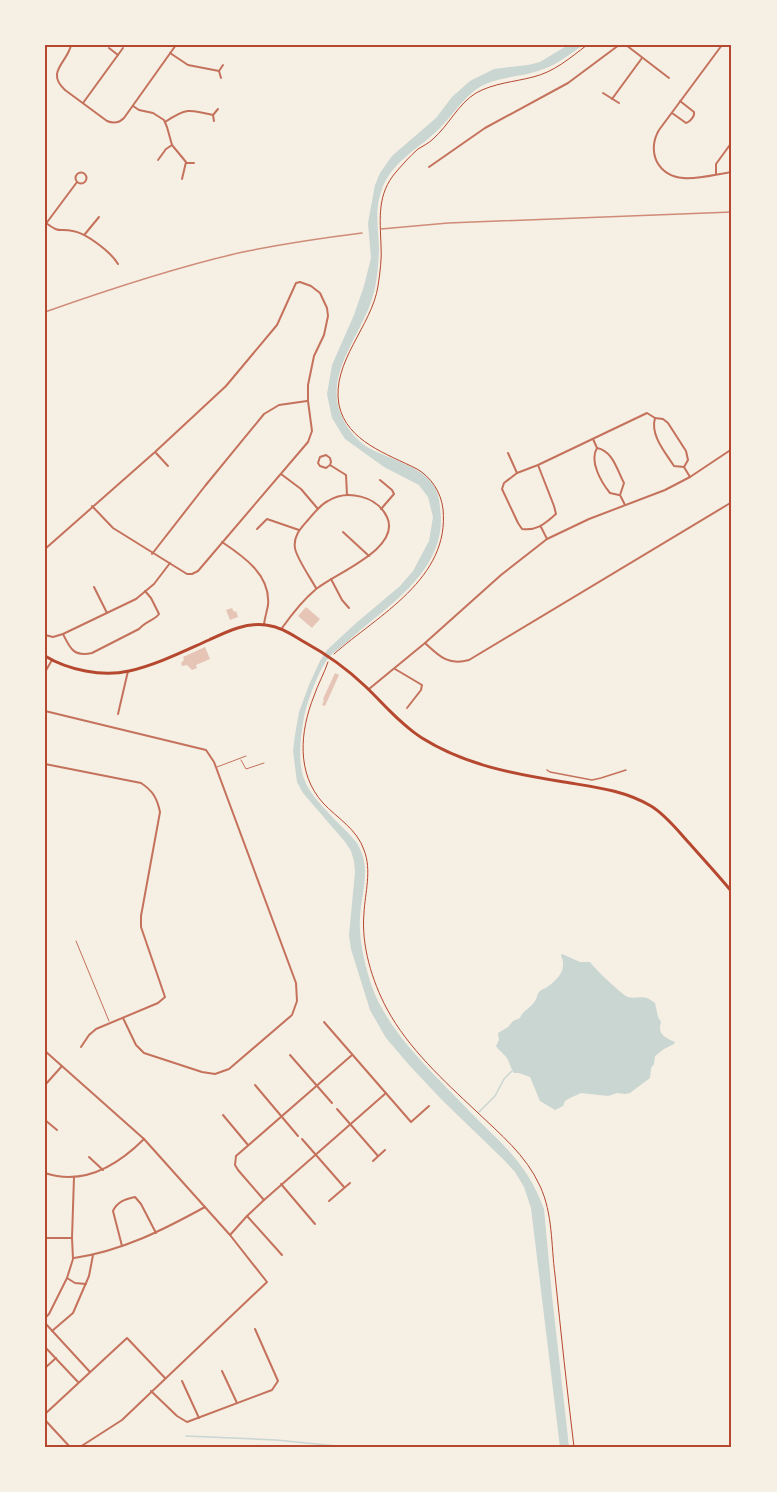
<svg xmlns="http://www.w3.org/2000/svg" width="777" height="1492" viewBox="0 0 777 1492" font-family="'Noto Serif',serif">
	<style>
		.water { fill: #c9d6d2 }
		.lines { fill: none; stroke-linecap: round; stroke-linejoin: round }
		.stream { stroke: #c9d6d2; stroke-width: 1.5 }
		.building { fill: #e6c5b7 }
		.path { stroke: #b5482f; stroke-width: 1 }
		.service { stroke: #c5725c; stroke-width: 1 }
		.pedestrian { stroke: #c5725c; stroke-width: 1.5 }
		.minor { stroke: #c5725c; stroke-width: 2 }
		.tertiary { stroke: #c5725c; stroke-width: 2 }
		.primary { stroke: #b5482f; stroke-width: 3 }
		.rail { stroke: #cf8b77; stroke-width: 1.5 }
		.neatline { fill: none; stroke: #b5482f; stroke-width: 2 }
	</style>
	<rect width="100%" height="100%" fill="#f6efe4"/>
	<g class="water">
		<path d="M568,45H583C569,55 555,66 538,71C523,76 503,77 488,83C467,91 455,113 440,128C419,149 390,162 381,192C374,211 379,232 379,251C378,268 377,285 371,302C358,339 322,379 343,419C348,430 357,440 367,447C389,460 431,467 438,495C440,502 440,510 441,517C442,562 407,592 375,618C365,626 356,634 347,642C341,647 335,651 330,656C319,668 307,702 304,717C300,740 296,769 309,789C317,802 328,812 338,823C346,831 357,840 361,851C370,871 361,897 360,917C358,941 368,982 379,1003C395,1034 419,1059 443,1084C455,1096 467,1109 479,1121C510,1151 528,1167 544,1209L552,1296L569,1447H560L531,1208L524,1187L515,1172L503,1159L441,1099L410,1066L386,1038L370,1010L351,949L349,935L355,872L354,861L351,851L346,843L303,793L297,782L293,751L295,735L299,712L309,685L320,661L327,650L355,624L400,586L413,571L429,541L433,517L428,497L419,485L384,467L345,439L332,418L327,394L332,365L354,315L364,286L371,258L368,223L375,185L380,173L392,156L436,118L452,97L470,81L494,69L528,65L540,62Z"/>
		<path d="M562,954L580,962H590C593,967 622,995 628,997C634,999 641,996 647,998C650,999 652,1001 655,1003L658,1017L661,1022C657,1034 665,1038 675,1042L674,1044L664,1049L655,1056L654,1064L651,1068L650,1078L630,1093L625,1094L617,1093L608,1096L581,1093L570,1098L565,1101L563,1106L555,1110L540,1101L530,1077L519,1073H514C511,1069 510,1064 508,1060C506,1055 499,1051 496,1046L499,1040L498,1033L508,1027L513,1021L520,1018C523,1010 531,1008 535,1001C538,996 536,997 539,992C543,988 543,990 547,987C559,979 567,969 561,955Z"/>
	</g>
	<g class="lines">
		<g class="stream">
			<polyline points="479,1112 495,1096 504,1079 512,1071"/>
			<polyline points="186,1436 276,1440 347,1447"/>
		</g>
	</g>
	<g class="building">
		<polygon points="306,607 320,619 312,628 298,616"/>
		<polygon points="232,608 234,612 236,611 238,617 230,620 226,610"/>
		<polygon points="205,647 210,659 196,665 197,668 192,670 187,665 182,666 181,663 184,660 183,657"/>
		<polygon points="335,673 339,675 325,706 322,705 324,700 323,699"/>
	</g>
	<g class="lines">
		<g class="path">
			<path d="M334,654C378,615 450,579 443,509C441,492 431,477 417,469C388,454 347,442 339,405C331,362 372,326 378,286C380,273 382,258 381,245C380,218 377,194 396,172C403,164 410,156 418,149C423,146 429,143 433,139C449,125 458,104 476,93C494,83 514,82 533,77C554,72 570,58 587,45"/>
			<path d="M328,662C324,674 318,684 314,696C300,731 296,773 323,803C337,818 357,829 364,850C372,870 365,893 364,913C361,945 372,981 387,1009C408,1048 444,1081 476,1111C500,1134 526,1155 540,1186C553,1214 551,1245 555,1275C561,1333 567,1390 574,1447"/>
		</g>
		<g class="service">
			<polyline points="241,760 246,769 264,763"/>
			<polyline points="217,767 246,756"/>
			<polyline points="76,941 109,1021"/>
		</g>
		<polyline class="pedestrian" points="547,770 550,772 592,780 601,778 626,770"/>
		<g class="minor">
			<path d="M71,45C68,62 45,72 65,90L107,121C114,124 120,122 124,118L176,45"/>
			<polyline points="626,45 669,78"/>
			<path d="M722,45L659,130C653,140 652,152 657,162C672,189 708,175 732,172"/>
			<polyline points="109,48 118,55"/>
			<polyline points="170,53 188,65 219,71"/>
			<polyline points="221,78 219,71 223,65"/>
			<polyline points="603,93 619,103"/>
			<polyline points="612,99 642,58"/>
			<polyline points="83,103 123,48"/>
			<polyline points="133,106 139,110 153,113 164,120 167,127 172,145 186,162 182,179"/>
			<path d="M672,113L686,123C690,122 695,116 694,112L680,101"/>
			<polyline points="214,121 213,115 218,109"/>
			<path d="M165,122C186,108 189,109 213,115"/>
			<polyline points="158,160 166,149 172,145"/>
			<polyline points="186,163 194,163"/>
			<polyline points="429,167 485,128 568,83 619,45"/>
			<circle cx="81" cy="178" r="5.5"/>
			<polyline points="716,174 716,164 732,142"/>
			<path d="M46,223C61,234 58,228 73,231C86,233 111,252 118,264"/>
			<polyline points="45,225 77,182"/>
			<polyline points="85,234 99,217"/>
			<path d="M655,418C650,435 665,452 674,466L684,467"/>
			<path d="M593,439L597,448C613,451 617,470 624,483L620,495L625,505"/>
			<path d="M597,448C589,461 601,482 610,493L619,495"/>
			<polyline points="156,453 168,466"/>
			<polyline points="508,453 517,473"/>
			<polyline points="330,465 331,462 330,458 326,455 320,457 318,463 320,466 326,468 330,465 346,475 347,495"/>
			<path d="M538,465L554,506L556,514C545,523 538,531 522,529L518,523L502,489L504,483L517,473L538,465L647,413L655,418L663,419L668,423L686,451L688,460L684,467"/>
			<polyline points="684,467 690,477"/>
			<polyline points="281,474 301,489 318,509"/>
			<polyline points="380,480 392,490 394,494 381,509"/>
			<polyline points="541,527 547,539"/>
			<polyline points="257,529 267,519 299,530"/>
			<polyline points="343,532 369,556"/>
			<path d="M222,542C243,556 271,575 268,605C267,611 265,617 264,624"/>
			<polyline points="45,549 155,452 226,386 277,325 296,283 300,282 311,286 320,293 327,308 328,316 324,335 314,356 308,385 308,401 312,431 308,442 198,571 192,574 187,574 113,528 92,506"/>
			<polyline points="152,554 205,486 264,414 279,405 307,401"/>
			<polyline points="331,579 342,600 349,608"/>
			<polyline points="94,587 107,613"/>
			<path d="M282,628C292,614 302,601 315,590C333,574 402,549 387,517C377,496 347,489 328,501C320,505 314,513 308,520C301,528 293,536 295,548C296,557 311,579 316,588"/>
			<path d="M63,634C70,648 73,657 92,653L139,629C146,621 155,620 159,614L151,598L145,591"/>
			<polyline points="45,635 53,637 63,634 136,599 154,584 170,563"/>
			<path d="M425,643C439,656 448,666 469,660L732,502"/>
			<polyline points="395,669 422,685 421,690 407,708"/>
			<polyline points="45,672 52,660"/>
			<polyline points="45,711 206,750 214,762 296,983 297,1001 292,1015 229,1069 215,1074 202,1072 144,1053 136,1045 123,1018"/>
			<polyline points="118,714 128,671"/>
			<path d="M45,764L141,783C153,791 157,798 160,812L141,916V927L165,997L158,1003L96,1029L89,1035L81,1047"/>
			<polyline points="324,1022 411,1122 429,1106"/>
			<polyline points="45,1051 144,1139 230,1235 267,1282 122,1420 80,1447"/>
			<polyline points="290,1055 332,1103"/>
			<polyline points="45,1085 62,1066"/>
			<polyline points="255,1085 298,1136"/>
			<polyline points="337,1109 378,1156"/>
			<polyline points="223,1115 248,1145"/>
			<polyline points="45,1120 57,1130"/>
			<polyline points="302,1139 344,1187"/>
			<polyline points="89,1157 103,1170"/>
			<polyline points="373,1161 385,1150"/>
			<path d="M45,1173C84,1186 117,1166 144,1139"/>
			<polyline points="281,1184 315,1224"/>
			<polyline points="264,1200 238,1170 235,1165 236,1156 352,1055"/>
			<polyline points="329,1201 350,1183"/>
			<polyline points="247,1216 282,1255"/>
			<polyline points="230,1235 247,1216 264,1200 386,1093"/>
			<polyline points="45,1238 72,1238"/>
			<path d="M122,1246L113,1211C117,1202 125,1199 135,1197L141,1204L156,1233"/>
			<path d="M74,1258C122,1251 163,1230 205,1207"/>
			<polyline points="67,1278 75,1283 86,1284"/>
			<polyline points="45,1318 49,1314 67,1278 73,1259 72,1238 74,1177"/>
			<polyline points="45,1323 90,1372"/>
			<polyline points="52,1331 73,1313 89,1276 93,1255"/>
			<polyline points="45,1347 78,1382"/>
			<polyline points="45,1368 56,1358"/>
			<polyline points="222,1371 237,1403"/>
			<polyline points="182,1381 199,1418"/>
			<polyline points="151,1391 177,1416 187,1422 272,1390 278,1381 255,1329"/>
			<polyline points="45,1414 127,1338 165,1378"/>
			<polyline points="45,1420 70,1447"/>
		</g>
		<polyline class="tertiary" points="369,689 425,643 501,575 547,539 589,519 665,490 690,477 732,449"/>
		<path class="primary" d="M45,656C68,670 102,677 129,671C156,665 184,651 209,640C226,632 246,622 266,625C282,627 292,635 306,643C328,655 347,669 365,686C383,703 400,724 422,738C465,765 514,774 564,782C594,787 624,790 651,806C666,815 678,831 690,844C704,860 718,875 732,892"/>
		<g class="rail">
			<polyline points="381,229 448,223 732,212"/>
			<path d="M45,312C110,289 176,267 243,252C282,244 322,238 362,233"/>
		</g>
	</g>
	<rect width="777" height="1492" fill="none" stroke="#f6efe4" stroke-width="93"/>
	<rect x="46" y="46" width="684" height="1400" class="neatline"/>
</svg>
